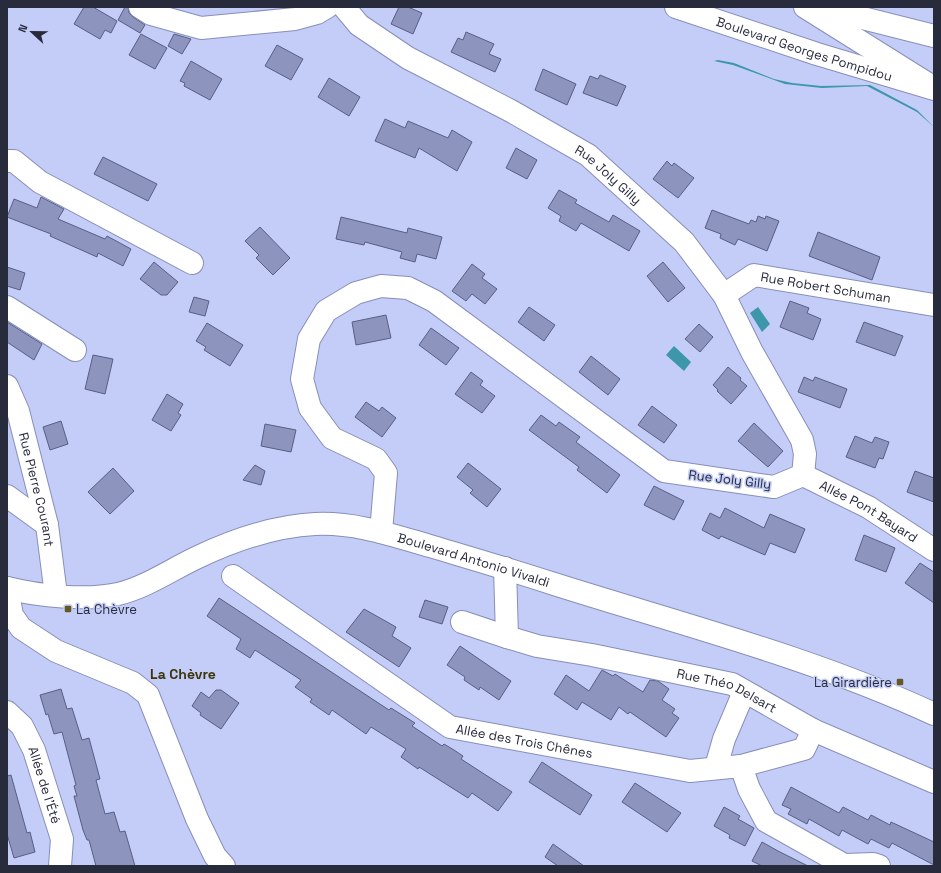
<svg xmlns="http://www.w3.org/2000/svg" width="941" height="873" viewBox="0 0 941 873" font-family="'Space Grotesk',sans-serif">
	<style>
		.water { fill: #3d96aa }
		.building { fill: #8d95bf; stroke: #575f85 }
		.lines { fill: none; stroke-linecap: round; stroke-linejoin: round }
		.minor-casing { stroke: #878fb8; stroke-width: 24 }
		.major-casing { stroke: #878fb8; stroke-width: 24 }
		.minor { stroke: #fff; stroke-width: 22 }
		.major { stroke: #fff; stroke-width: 22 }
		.poi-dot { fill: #655825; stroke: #c3cdf8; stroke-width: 1.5 }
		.labels { text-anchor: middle; stroke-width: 3; stroke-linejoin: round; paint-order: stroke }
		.street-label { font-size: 13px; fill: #282b3c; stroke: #c3cdf8 }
		.poi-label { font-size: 13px; fill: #282b3c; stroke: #c3cdf8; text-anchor: start }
		.neighbourhood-label { font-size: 14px; font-weight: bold; fill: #3f350a; stroke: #c3cdf8 }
	</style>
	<rect width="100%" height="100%" fill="#c3cdf8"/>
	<g class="water">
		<polygon points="718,60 734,63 774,79 792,83 821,86 870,85 917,110 934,127 917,112 867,86 822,88 785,84 733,65 714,61"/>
		<polygon points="758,307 770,324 762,332 750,313"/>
		<polygon points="674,346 691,362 684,371 666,355"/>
	</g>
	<g class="building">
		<polygon points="84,7 93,7 117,21 111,33 105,30 100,39 74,24"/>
		<polygon points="125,7 128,7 129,13 133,17 145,25 140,33 118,20"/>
		<polygon points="399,7 408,7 422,13 413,34 391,24"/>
		<polygon points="466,32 494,44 489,54 501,59 495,72 451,52 458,38 463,40"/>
		<polygon points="141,34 167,48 155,69 129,55"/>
		<polygon points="174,34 191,39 182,54 168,46"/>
		<polygon points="277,45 303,59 291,80 265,66"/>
		<polygon points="191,61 222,79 210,100 184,86 185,83 180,81"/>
		<polygon points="543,69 576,84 567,105 535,90"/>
		<polygon points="600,75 626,86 617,106 583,93 590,76 598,79"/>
		<polygon points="329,78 360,97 349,116 318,97"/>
		<polygon points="385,119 405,128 408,121 448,138 452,130 472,142 457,171 419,148 415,158 375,141"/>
		<polygon points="516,148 537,160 527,179 506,168"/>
		<polygon points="103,157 157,184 148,201 94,174"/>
		<polygon points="667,161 672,166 674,163 694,178 678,198 653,179"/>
		<polygon points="559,190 577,200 575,203 609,222 613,215 640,231 629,251 581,223 576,231 559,221 561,216 548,208"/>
		<polygon points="41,197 64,209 58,219 105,239 107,236 131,249 123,266 98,253 97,257 50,236 51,234 7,217 14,199 37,208"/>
		<polygon points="712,210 749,224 751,220 756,222 758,216 765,219 766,216 779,221 767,251 738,239 735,245 720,238 721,234 705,228"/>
		<polygon points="341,217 407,233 408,228 442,237 436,259 417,254 415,262 400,258 402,252 365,242 364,245 336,239"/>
		<polygon points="260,227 290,258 273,275 256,258 259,255 245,241"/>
		<polygon points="818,232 880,257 872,280 809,256"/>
		<polygon points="154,262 178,282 167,295 161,295 140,279"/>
		<polygon points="663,262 685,288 668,302 647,276"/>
		<polygon points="472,264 485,274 482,278 497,289 485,304 472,294 466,301 452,291"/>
		<polygon points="7,267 25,273 20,290 7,286"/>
		<polygon points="194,297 209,301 205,316 189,312"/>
		<polygon points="790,301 809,308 807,313 821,319 813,340 780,327"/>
		<polygon points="529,307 555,325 544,341 518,322"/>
		<polygon points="386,315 391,338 356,345 352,322"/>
		<polygon points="7,322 42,344 34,360 7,342"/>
		<polygon points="864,322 903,336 895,356 856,342"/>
		<polygon points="207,323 243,345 230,366 204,350 206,347 196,341"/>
		<polygon points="699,324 713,337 700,352 685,339"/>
		<polygon points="431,328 459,348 446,365 419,345"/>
		<polygon points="93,355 113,359 105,394 85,389"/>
		<polygon points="591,356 620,379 608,395 579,372"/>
		<polygon points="728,367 741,378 740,380 747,386 731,404 717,391 718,390 713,385"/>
		<polygon points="471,372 483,381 480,385 495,396 482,413 455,394"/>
		<polygon points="804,377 813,381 815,377 847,389 840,408 798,392"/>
		<polygon points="167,394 183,404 178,413 181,415 171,431 152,420"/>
		<polygon points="366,402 379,411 382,407 396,418 382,437 355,417"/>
		<polygon points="652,406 677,425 664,443 638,425"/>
		<polygon points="541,415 556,426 559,422 580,437 576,442 620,475 607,493 577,470 579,467 529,430"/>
		<polygon points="61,421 68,444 50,450 43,427"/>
		<polygon points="754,423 783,451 768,467 738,441"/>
		<polygon points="265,424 296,430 291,452 261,446"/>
		<polygon points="855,436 872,443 875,437 889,442 883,459 879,458 875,468 846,457"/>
		<polygon points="468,463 501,489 487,507 470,493 473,490 457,477"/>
		<polygon points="255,465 265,471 261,485 243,480"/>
		<polygon points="113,468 134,491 110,514 88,492"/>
		<polygon points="915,471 934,478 934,502 907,492"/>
		<polygon points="654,486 684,501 674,520 644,505"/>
		<polygon points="725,508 764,528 770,514 805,529 795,553 770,543 765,555 721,536 719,539 702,530 710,513 720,518"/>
		<polygon points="864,535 895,548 886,572 855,560"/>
		<polygon points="920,563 934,572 934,603 905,583"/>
		<polygon points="219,598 389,710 391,708 415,723 412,726 442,746 444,744 454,750 463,756 461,759 512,792 498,811 472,793 468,798 419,767 418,769 401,757 406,749 371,727 366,734 332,710 329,715 310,702 312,699 295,687 301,680 255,650 250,658 236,649 241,639 207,616"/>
		<polygon points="425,600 448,607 442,624 419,617"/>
		<polygon points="364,609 396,627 392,636 411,648 399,667 346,632"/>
		<polygon points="460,646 511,681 499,700 480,687 479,690 464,680 465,677 447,665"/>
		<polygon points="602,670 613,676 615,674 643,692 650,680 658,681 669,689 662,700 675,709 672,713 679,718 666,737 630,712 628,714 619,707 611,720 582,702 577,710 554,694 566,675 589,691"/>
		<polygon points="61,689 67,709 72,708 82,740 89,738 100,779 96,780 105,814 114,812 120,832 125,831 135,866 96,866 89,840 87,840 83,830 74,796 77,796 74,786 76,785 62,732 54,734 48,714 46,715 40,695"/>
		<polygon points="216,690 221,690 239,703 221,729 200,715 201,713 192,706 201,692 209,698"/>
		<polygon points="542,762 592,795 580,815 529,782"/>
		<polygon points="11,775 27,833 30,832 35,852 14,858 7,834 7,776"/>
		<polygon points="635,783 681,813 667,832 622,802"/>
		<polygon points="791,787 839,813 843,807 868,820 871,815 890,825 891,822 934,842 934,865 892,843 889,848 871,839 868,844 842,830 839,836 809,819 807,824 788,814 791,809 782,805"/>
		<polygon points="724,807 740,816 738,819 754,828 745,846 729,838 730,835 714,826"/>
		<polygon points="762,842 778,851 808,866 762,866 752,861"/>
		<polygon points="553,844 584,866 558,866 545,857"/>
	</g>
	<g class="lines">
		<defs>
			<g id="minor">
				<polyline points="140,7 151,14 201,28 295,19 317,13 327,7"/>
				<path id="s1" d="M344,7L359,25L408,58L511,111L588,155L684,242L724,295L752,352L802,440L805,454L803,475L774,487L664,471L434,301L408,288L381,286L356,293L326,311L309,339L302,379L310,408L332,438L376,459L386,473L381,532"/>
				<polyline points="805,7 928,84"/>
				<polyline points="819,7 934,36"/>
				<polyline points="7,161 14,161 40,182 192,263"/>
				<path id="s2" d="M724,295L754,275L934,305"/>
				<polyline points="7,307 75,350"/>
				<path id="s3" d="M7,386L18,411L47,525L56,595"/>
				<path id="s4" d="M803,475L868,507L934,550"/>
				<polyline points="7,496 47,525"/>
				<path id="s5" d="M505,568L507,637L537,646L592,655L732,684L813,730L934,782"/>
				<path id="s6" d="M233,576L450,727L690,771L741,766L804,749L813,730"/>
				<path id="s7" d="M7,588C39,596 86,601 118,594C147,587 172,569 198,557C234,540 275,526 315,524C354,522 392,535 430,546C470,558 511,570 551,583C680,624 811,657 934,714"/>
				<polyline points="7,588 12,615 21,628 56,651 133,683 148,695 197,819 215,856 224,866"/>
				<polyline points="462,622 507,637"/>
				<path id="s8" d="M7,712L22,726L34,750L62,839L60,866"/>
				<polyline points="741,766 749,789 766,821 846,866"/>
				<polyline points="716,767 724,739 744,692"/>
				<polyline points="846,865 873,864 879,866"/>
			</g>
			<g id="major">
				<path id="s9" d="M676,7L817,54L934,89"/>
			</g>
		</defs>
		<use href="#minor" class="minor-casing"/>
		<use href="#major" class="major-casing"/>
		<use href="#minor" class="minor"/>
		<use href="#major" class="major"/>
	</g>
	<g class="poi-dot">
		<rect x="64" y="605" width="8" height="8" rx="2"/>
		<rect x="896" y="678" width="8" height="8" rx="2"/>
	</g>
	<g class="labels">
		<g class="street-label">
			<text dy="5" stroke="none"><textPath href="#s9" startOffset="135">Boulevard Georges Pompidou</textPath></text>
			<text dy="5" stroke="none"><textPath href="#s1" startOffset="315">Rue Joly Gilly</textPath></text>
			<text dy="5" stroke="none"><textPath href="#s2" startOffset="109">Rue Robert Schuman</textPath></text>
			<text transform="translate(730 479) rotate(7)" y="5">Rue Joly Gilly</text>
			<text dy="5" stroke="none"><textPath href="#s3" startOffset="108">Rue Pierre Courant</textPath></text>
			<text dy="5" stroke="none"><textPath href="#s4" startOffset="75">Allée Pont Bayard</textPath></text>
			<text dy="5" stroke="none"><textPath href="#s7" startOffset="486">Boulevard Antonio Vivaldi</textPath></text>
			<text dy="5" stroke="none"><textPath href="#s5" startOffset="296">Rue Théo Delsart</textPath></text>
			<text dy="5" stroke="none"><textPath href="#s6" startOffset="340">Allée des Trois Chênes</textPath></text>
			<text dy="5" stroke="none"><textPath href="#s8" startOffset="84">Allée de l'Été</textPath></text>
		</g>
		<g class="poi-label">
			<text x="76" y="614">La Chèvre</text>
			<text x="892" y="687" text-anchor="end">La Girardière</text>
		</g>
		<g class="neighbourhood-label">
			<text x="183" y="679">La Chèvre</text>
		</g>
	</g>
	<rect width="941" height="873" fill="none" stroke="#282b3c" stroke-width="16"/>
	<g transform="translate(32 32) rotate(292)" stroke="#c3cdf8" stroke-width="3" paint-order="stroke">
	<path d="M0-3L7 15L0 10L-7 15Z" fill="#282b3c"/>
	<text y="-6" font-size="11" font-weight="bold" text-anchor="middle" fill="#282b3c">N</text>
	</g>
</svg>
